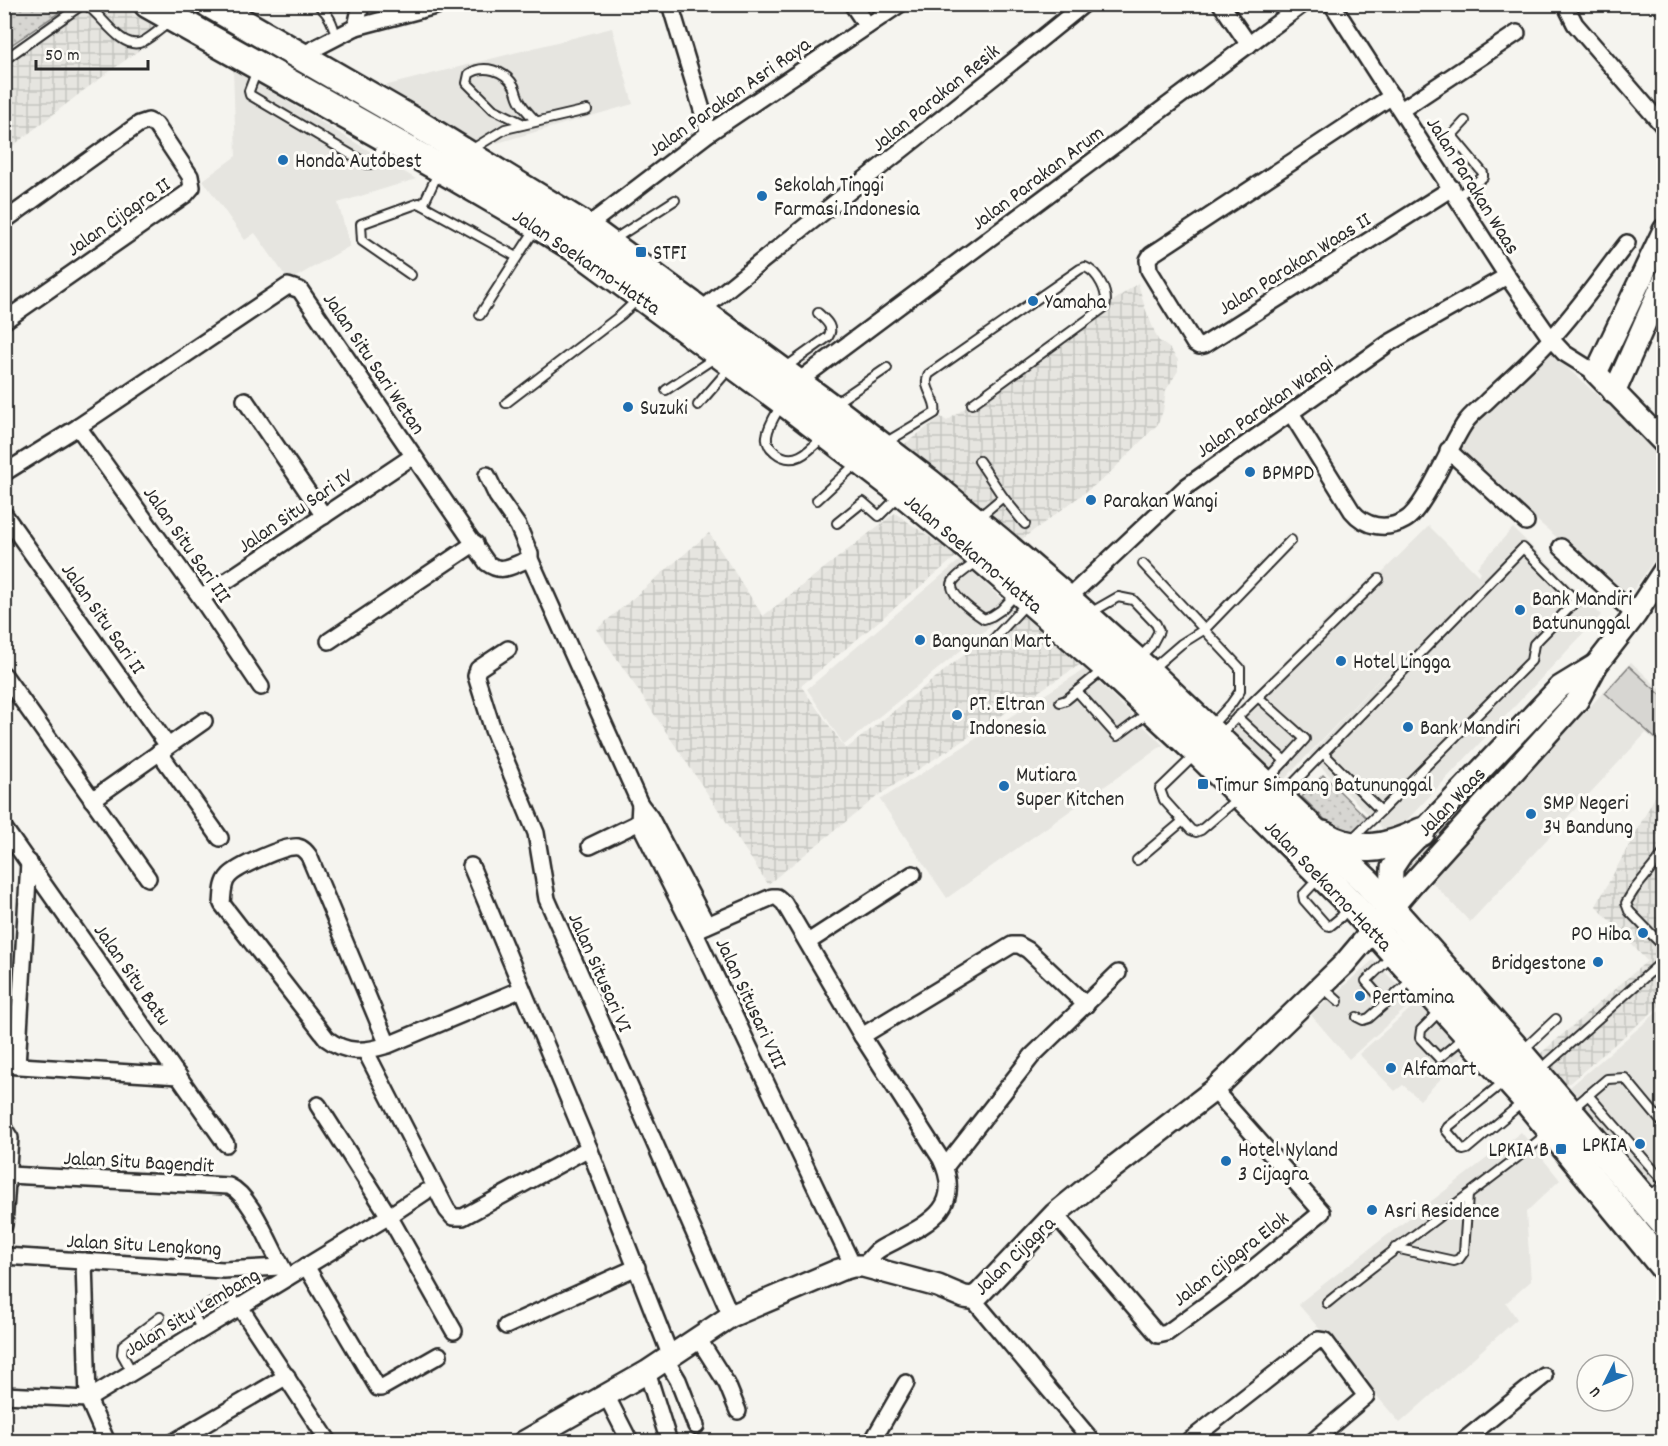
<svg xmlns="http://www.w3.org/2000/svg" width="1668" height="1446" viewBox="0 0 1668 1446" font-family="Dekko,sans-serif">
	<style>
		.built { fill: #e6e5e0 }
		.industrial { fill: url(#industrial-grid) }
		.grass { fill: url(#grass-dots); stroke: #81807e; stroke-width: 1.5 }
		.garden { fill: #d7d6d2; stroke: #81807e; stroke-width: 1.5 }
		.lines { fill: none; stroke-linecap: round; stroke-linejoin: round }
		.lane-casing { stroke: #2b2b2b; stroke-width: 12 }
		.street-casing { stroke: #2b2b2b; stroke-width: 20 }
		.secondary-casing { stroke: #2b2b2b; stroke-width: 26 }
		.highway-casing { stroke: #2b2b2b; stroke-width: 32 }
		.lane { stroke: #fdfcf7; stroke-width: 8 }
		.street { stroke: #fdfcf7; stroke-width: 15 }
		.secondary { stroke: #fdfcf7; stroke-width: 21 }
		.highway { stroke: #fdfcf7; stroke-width: 27 }
		.poi-dot { fill: #1f6fb2; stroke: #fdfcf7; stroke-width: 2 }
		.labels { text-anchor: middle; stroke-width: 6; stroke-linejoin: round; paint-order: stroke }
		.street-label { font-size: 21px; fill: #2b2b2b; stroke: #fdfcf7 }
		.poi-label { font-size: 21px; fill: #2b2b2b; stroke: #fdfcf7; text-anchor: start }
	</style>
	<defs>
		<pattern id="industrial-grid" width="8" height="8" patternUnits="userSpaceOnUse" patternTransform="scale(1.5)"><rect width="8" height="8" fill="#e6e5e0"/><path d="M0 4h8M4 0v8" fill="none" stroke="#c5c5c0"/></pattern>
		<pattern id="grass-dots" width="8" height="8" patternUnits="userSpaceOnUse" patternTransform="scale(1.5)"><rect width="8" height="8" fill="#d7d6d2"/><path d="M2 2h.1M6 6h.1" fill="none" stroke="#b9b8b4" stroke-width="1.8" stroke-linecap="round"/></pattern>
	</defs>
	<rect width="100%" height="100%" fill="#f5f4ef"/>
	<filter id="ink" filterUnits="userSpaceOnUse"><feTurbulence type="fractalNoise" baseFrequency=".0167" numOctaves="2"/><feDisplacementMap in="SourceGraphic" scale="12" xChannelSelector="R" yChannelSelector="G"/><feConvolveMatrix kernelMatrix="1 2 1 2 8 2 1 2 1" color-interpolation-filters="sRGB"/></filter>
	<g filter="url(#ink)">
		<g class="built">
			<polygon points="612,28 633,104 483,147 380,87"/>
			<polygon points="233,69 416,179 338,203 350,246 289,281 255,233 245,240 203,180 236,156"/>
			<polygon points="1544,347 1663,454 1663,547 1628,598 1452,448"/>
			<polygon points="1429,526 1478,575 1481,572 1477,567 1513,528 1601,615 1391,837 1309,755 1392,666 1280,784 1220,727 1350,596 1364,590"/>
			<polygon points="960,560 1012,609 844,745 807,689"/>
			<polygon points="1631,662 1663,692 1664,747 1646,733 1470,922 1430,880"/>
			<polygon points="1085,669 1163,745 947,898 880,800"/>
			<polygon points="1373,960 1414,1001 1349,1059 1311,1015"/>
			<polygon points="1417,1003 1467,1052 1420,1100 1403,1085 1395,1091 1359,1054"/>
			<polygon points="1663,1007 1663,1202 1570,1087"/>
			<polygon points="1521,1132 1560,1180 1526,1212 1531,1281 1506,1303 1517,1319 1400,1423 1298,1304"/>
		</g>
		<g class="industrial">
			<polygon points="74,5 117,5 164,32 83,91 5,152 5,51"/>
			<polygon points="1138,283 1145,308 1158,340 1169,348 1178,360 1178,371 1166,390 1163,411 1158,424 1106,477 1022,539 902,446 941,417 947,421"/>
			<polygon points="895,513 957,556 801,686 846,749 1018,612 1081,664 879,795 768,884 597,629 709,533 763,616"/>
			<polygon points="1663,782 1663,1003 1567,1085 1540,1054 1647,961 1596,906"/>
		</g>
		<g class="grass">
			<polygon points="5,4 70,4 70,5 5,49"/>
			<polygon points="1323,775 1368,819 1347,841 1302,797"/>
		</g>
		<polygon class="garden" points="1629,666 1663,697 1663,731 1656,739 1605,693"/>
		<g class="lines">
			<defs>
				<g id="lane">
					<path d="M85,4C102,14 121,51 142,42C152,37 161,28 170,22"/>
					<path d="M317,4C329,14 333,23 336,37"/>
					<polyline points="4,60 83,4"/>
					<polyline points="257,70 249,91 250,95 367,164 371,164 385,143"/>
					<path d="M524,124L493,109L467,83L469,74C483,64 505,70 514,86C517,92 517,98 521,103C525,110 531,116 536,121"/>
					<polyline points="471,150 505,129 587,110"/>
					<polyline points="1457,197 1483,177 1483,173 1454,138 1453,134 1465,121"/>
					<polyline points="423,205 439,171"/>
					<polyline points="613,240 675,200"/>
					<polyline points="411,275 362,241 361,224 419,203 517,257"/>
					<polyline points="480,315 536,228"/>
					<path d="M786,367L828,337C835,327 825,320 818,313"/>
					<polyline points="666,390 716,357"/>
					<polyline points="506,403 621,315 637,300"/>
					<polyline points="834,404 887,368"/>
					<polyline points="698,405 730,368"/>
					<path d="M781,405C776,414 768,426 767,436C766,442 770,448 775,452C794,468 810,450 823,437"/>
					<path d="M885,443L935,413C938,398 921,388 929,374L1080,269L1085,267C1098,272 1109,293 1105,307L972,404"/>
					<polyline points="1003,497 1025,524"/>
					<polyline points="817,500 857,463"/>
					<polyline points="978,518 1003,497 979,461"/>
					<polyline points="837,523 863,502 879,516 899,496"/>
					<path d="M978,561C970,567 960,573 954,580C944,592 975,613 984,619L992,616L1001,610L1016,594"/>
					<polyline points="1143,564 1240,668 1240,691 1231,704 1211,726"/>
					<polyline points="1090,613 1118,597 1133,600 1156,624 1159,631 1151,646 1139,658"/>
					<polyline points="990,643 1027,603"/>
					<polyline points="1152,669 1181,644 1205,629 1291,540"/>
					<polyline points="1077,691 1117,736 1149,712"/>
					<polyline points="1258,697 1305,739 1285,761"/>
					<polyline points="1060,702 1066,700 1104,669"/>
					<polyline points="1237,717 1285,761 1267,780"/>
					<polyline points="1220,734 1379,579"/>
					<polyline points="1323,753 1381,811 1352,839"/>
					<polyline points="1194,756 1160,789 1164,800 1191,830 1196,832 1201,830 1238,798"/>
					<polyline points="1281,796 1523,548 1576,601 1534,644 1531,661 1381,811"/>
					<polyline points="1664,853 1634,890 1626,903 1629,911 1664,947"/>
					<polyline points="1137,860 1183,821"/>
					<polyline points="1319,878 1303,895 1304,900 1326,925 1330,926 1341,917 1349,906"/>
					<polyline points="1321,986 1338,1001"/>
					<polyline points="1386,1004 1366,981 1392,956"/>
					<polyline points="1441,1010 1421,1030 1420,1038 1439,1058 1465,1037"/>
					<polyline points="1357,1017 1363,1020 1369,1018 1413,979"/>
					<polyline points="1522,1051 1556,1019"/>
					<polyline points="1539,1071 1664,960"/>
					<polyline points="1505,1081 1448,1127 1446,1130 1463,1150 1467,1149 1523,1102"/>
					<polyline points="1588,1095 1664,1182"/>
					<polyline points="1572,1109 1607,1079 1625,1078 1664,1125"/>
					<polyline points="1648,1197 1664,1185"/>
					<polyline points="1395,1248 1454,1261 1459,1259 1464,1252 1468,1195"/>
					<path d="M1327,1303C1399,1244 1475,1192 1547,1134"/>
					<polyline points="202,1330 194,1315 196,1311 225,1296 230,1297 240,1306"/>
					<polyline points="132,1372 122,1354 123,1345 160,1317"/>
				</g>
				<g id="street">
					<polyline points="670,4 709,133"/>
					<polyline points="852,4 867,26"/>
					<polyline points="1221,4 1249,45"/>
					<polyline points="1332,4 1507,276 1551,339 1564,353 1596,373"/>
					<polyline points="1571,4 1568,10 1575,24 1664,127"/>
					<polyline points="356,27 361,4"/>
					<polyline points="300,56 356,27 443,4"/>
					<polyline points="1392,96 1151,255 1148,260 1149,270 1194,343 1199,346 1204,345 1452,188"/>
					<polyline points="1401,110 1517,33"/>
					<polyline points="4,221 139,124 148,121 156,125 190,176 192,187 186,194 4,321"/>
					<polyline points="586,227 709,133 900,4"/>
					<path d="M699,312C826,208 957,108 1084,4"/>
					<polyline points="796,383 1303,4"/>
					<polyline points="245,400 324,516"/>
					<path d="M1291,413L1352,511C1365,527 1386,531 1405,520C1425,509 1449,446 1465,423C1470,415 1480,408 1487,401C1508,381 1531,361 1550,340C1578,310 1602,275 1627,243"/>
					<polyline points="78,427 201,598 261,687"/>
					<polyline points="1448,450 1526,522"/>
					<path d="M4,473L78,427L288,286L300,290L487,563C503,575 513,564 530,559"/>
					<polyline points="487,475 497,496 518,526 530,554 530,559 640,804 650,817 707,925"/>
					<polyline points="4,514 168,746"/>
					<polyline points="1561,547 1635,615"/>
					<polyline points="201,598 413,456"/>
					<polyline points="1067,599 1187,486 1389,343 1507,276"/>
					<polyline points="329,641 475,543"/>
					<polyline points="508,649 478,669 476,676 493,730 536,833 547,899 731,1316"/>
					<polyline points="4,675 148,878"/>
					<polyline points="159,752 220,838"/>
					<polyline points="92,800 204,721"/>
					<polyline points="640,804 639,822 694,931 853,1266"/>
					<polyline points="4,828 226,1144"/>
					<polyline points="590,846 648,818"/>
					<polyline points="471,866 589,1148 671,1357"/>
					<path d="M694,931L772,897H777L784,903L862,1036L941,1159C963,1205 933,1221 897,1240C890,1244 882,1247 876,1252C872,1256 868,1261 863,1266"/>
					<polyline points="808,942 913,874"/>
					<polyline points="862,1036 1012,945 1019,945 1028,950 1086,1005"/>
					<path d="M388,1045L309,856C306,852 303,848 298,847C285,845 237,867 229,876C222,883 223,895 222,904L327,1039C347,1054 365,1052 388,1045L522,989"/>
					<polyline points="366,1052 447,1210 453,1217 463,1217 589,1148"/>
					<polyline points="4,1065 179,1076"/>
					<polyline points="17,1066 29,862"/>
					<polyline points="318,1105 389,1216 454,1331"/>
					<polyline points="4,1129 10,1138 4,1225"/>
					<polyline points="945,1167 1032,1056 1118,973"/>
					<path d="M8,1175L229,1186C254,1197 272,1254 288,1277"/>
					<polyline points="1055,1214 1158,1335 1167,1333 1238,1281 1322,1212 1214,1090"/>
					<polyline points="4,1256 223,1270 280,1267"/>
					<polyline points="84,1261 88,1399 107,1442"/>
					<polyline points="306,1266 378,1388 381,1388 439,1355"/>
					<polyline points="972,1298 1093,1442"/>
					<polyline points="240,1307 329,1442"/>
					<polyline points="506,1326 637,1267"/>
					<polyline points="698,1338 727,1384 738,1411"/>
					<polyline points="666,1360 678,1380 696,1426"/>
					<polyline points="647,1372 669,1442"/>
					<polyline points="4,1395 88,1399 389,1216 425,1192"/>
					<polyline points="606,1395 630,1442"/>
					<polyline points="174,1442 287,1376"/>
					<polyline points="872,1442 906,1383"/>
					<polyline points="1188,1442 1318,1340 1325,1341 1366,1396 1312,1442"/>
					<polyline points="1462,1442 1544,1376"/>
				</g>
				<g id="secondary">
					<polyline points="1664,230 1596,373 1664,443"/>
					<polyline points="1614,393 1664,280"/>
					<polyline points="1391,908 1392,868 1402,853 1560,687 1596,665"/>
					<polyline points="524,1442 647,1372 731,1316 839,1270 853,1266 863,1266 938,1286 964,1297 972,1298 979,1294 1055,1214 1093,1183 1214,1090 1344,964 1411,885 1577,701 1597,664 1635,615 1664,571"/>
				</g>
				<g id="highway">
					<polyline points="148,4 440,168 538,225 580,251 783,401 902,492 964,543 1107,667 1198,752 1351,904 1526,1099 1664,1267"/>
					<polyline points="210,4 413,121 586,227 830,407 929,483 998,540 1067,599 1148,672 1368,883 1519,1053 1664,1223"/>
					<path d="M1323,835C1357,855 1387,849 1421,832"/>
				</g>
			</defs>
			<use href="#lane" class="lane-casing"/>
			<use href="#street" class="street-casing"/>
			<use href="#secondary" class="secondary-casing"/>
			<use href="#highway" class="highway-casing"/>
			<use href="#lane" class="lane"/>
			<use href="#street" class="street"/>
			<use href="#secondary" class="secondary"/>
			<use href="#highway" class="highway"/>
		</g>
	</g>
	<g class="poi-dot">
		<circle cx="283" cy="160" r="6"/>
		<circle cx="762" cy="196" r="6"/>
		<rect x="635" y="246" width="12" height="12" rx="3"/>
		<circle cx="1033" cy="301" r="6"/>
		<circle cx="628" cy="407" r="6"/>
		<circle cx="1250" cy="472" r="6"/>
		<circle cx="1091" cy="500" r="6"/>
		<circle cx="1520" cy="610" r="6"/>
		<circle cx="920" cy="640" r="6"/>
		<circle cx="1341" cy="661" r="6"/>
		<circle cx="957" cy="715" r="6"/>
		<circle cx="1408" cy="727" r="6"/>
		<rect x="1197" y="778" width="12" height="12" rx="3"/>
		<circle cx="1004" cy="786" r="6"/>
		<circle cx="1531" cy="814" r="6"/>
		<circle cx="1643" cy="933" r="6"/>
		<circle cx="1598" cy="962" r="6"/>
		<circle cx="1360" cy="996" r="6"/>
		<circle cx="1391" cy="1068" r="6"/>
		<circle cx="1640" cy="1144" r="6"/>
		<rect x="1555" y="1143" width="12" height="12" rx="3"/>
		<circle cx="1226" cy="1161" r="6"/>
		<circle cx="1372" cy="1210" r="6"/>
	</g>
	<g class="labels">
		<g class="street-label">
			<text transform="translate(729 96) rotate(-35)" y="7">Jalan Parakan Asri Raya</text>
			<text transform="translate(935 97) rotate(-39)" y="7">Jalan Parakan Resik</text>
			<text transform="translate(1037 177) rotate(-37)" y="7">Jalan Parakan Arum</text>
			<text transform="translate(1474 185) rotate(58)" y="7">Jalan Parakan Waas</text>
			<text transform="translate(118 216) rotate(-35)" y="7">Jalan Cijagra II</text>
			<text transform="translate(587 261) rotate(34)" y="7">Jalan Soekarno-Hatta</text>
			<text transform="translate(1294 263) rotate(-32)" y="7">Jalan Parakan Waas II</text>
			<text transform="translate(375 363) rotate(56)" y="7">Jalan Situ Sari Wetan</text>
			<text transform="translate(1264 406) rotate(-35)" y="7">Jalan Parakan Wangi</text>
			<text transform="translate(295 510) rotate(-34)" y="7">Jalan Situ Sari IV</text>
			<text transform="translate(188 544) rotate(55)" y="7">Jalan Situ Sari III</text>
			<text transform="translate(974 553) rotate(40)" y="7">Jalan Soekarno-Hatta</text>
			<text transform="translate(104 618) rotate(55)" y="7">Jalan Situ Sari II</text>
			<text transform="translate(1451 801) rotate(-46)" y="7">Jalan Waas</text>
			<text transform="translate(1329 885) rotate(46)" y="7">Jalan Soekarno-Hatta</text>
			<text transform="translate(601 972) rotate(66)" y="7">Jalan Situsari VI</text>
			<text transform="translate(133 974) rotate(55)" y="7">Jalan Situ Batu</text>
			<text transform="translate(752 1003) rotate(65)" y="7">Jalan Situsari VIII</text>
			<text transform="translate(139 1161) rotate(3)" y="7">Jalan Situ Bagendit</text>
			<text transform="translate(144 1244) rotate(3)" y="7">Jalan Situ Lengkong</text>
			<text transform="translate(1014 1255) rotate(-44)" y="7">Jalan Cijagra</text>
			<text transform="translate(1230 1258) rotate(-38)" y="7">Jalan Cijagra Elok</text>
			<text transform="translate(192 1311) rotate(-31)" y="7">Jalan Situ Lembang</text>
		</g>
		<g class="poi-label">
			<text x="295" y="167">Honda Autobest</text>
			<text x="774" y="191">Sekolah Tinggi<tspan x="774" dy="24">Farmasi Indonesia</tspan></text>
			<text x="653" y="259">STFI</text>
			<text x="1045" y="308">Yamaha</text>
			<text x="640" y="414">Suzuki</text>
			<text x="1262" y="479">BPMPD</text>
			<text x="1103" y="507">Parakan Wangi</text>
			<text x="1532" y="605">Bank Mandiri<tspan x="1532" dy="24">Batununggal</tspan></text>
			<text x="932" y="647">Bangunan Mart</text>
			<text x="1353" y="668">Hotel Lingga</text>
			<text x="969" y="710">PT. Eltran<tspan x="969" dy="24">Indonesia</tspan></text>
			<text x="1420" y="734">Bank Mandiri</text>
			<text x="1016" y="781">Mutiara<tspan x="1016" dy="24">Super Kitchen</tspan></text>
			<text x="1215" y="791">Timur Simpang Batununggal</text>
			<text x="1543" y="809">SMP Negeri<tspan x="1543" dy="24">34 Bandung</tspan></text>
			<text x="1631" y="940" text-anchor="end">PO Hiba</text>
			<text x="1586" y="969" text-anchor="end">Bridgestone</text>
			<text x="1372" y="1003">Pertamina</text>
			<text x="1403" y="1075">Alfamart</text>
			<text x="1628" y="1151" text-anchor="end">LPKIA</text>
			<text x="1238" y="1156">Hotel Nyland<tspan x="1238" dy="24">3 Cijagra</tspan></text>
			<text x="1549" y="1156" text-anchor="end">LPKIA B</text>
			<text x="1384" y="1217">Asri Residence</text>
		</g>
	</g>
	<rect width="1668" height="1446" fill="none" stroke="#fdfcf7" stroke-width="24"/>
	<rect x="12" y="12" width="1644" height="1422" fill="none" stroke="#2b2b2b" stroke-width="2" filter="url(#ink)"/>
	<g transform="translate(1605 1383) rotate(227)"><circle r="28" fill="#fdfcf7" stroke="#a9a8a5" stroke-width="1.5"/>
	<path d="M0-4.5L10 22L0 15L-10 22Z" fill="#1f6fb2"/>
	<text y="-9" font-size="16" font-weight="bold" text-anchor="middle" fill="#2b2b2b">U</text>
	</g>
	<path d="M36 60v9h112v-9" fill="none" stroke="#2b2b2b" stroke-width="3"/>
	<text x="45" y="60" font-size="18" fill="#2b2b2b" stroke="#fdfcf7" stroke-width="4.5" paint-order="stroke">50 m</text>
</svg>
